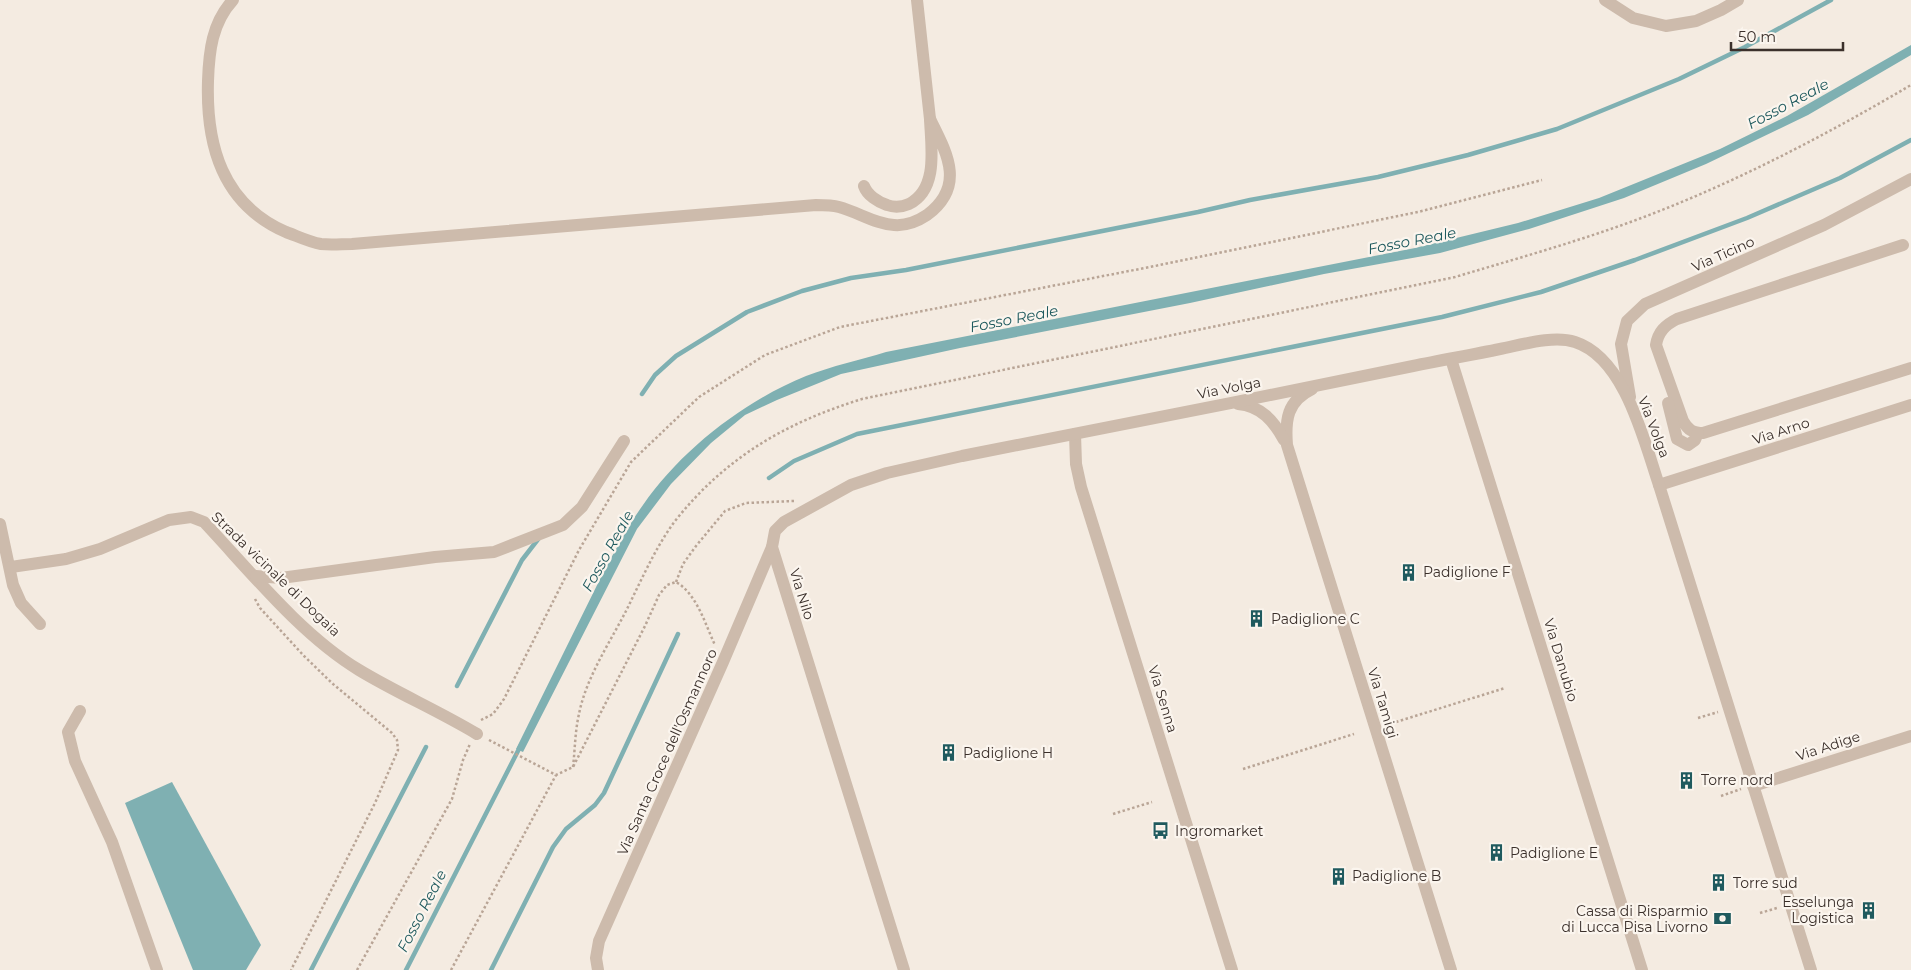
<svg xmlns="http://www.w3.org/2000/svg" width="1911" height="970" viewBox="0 0 1911 970" font-family="Montserrat,sans-serif">
	<style>
		.water { fill: #7fb0b2 }
		.lines { fill: none; stroke-linecap: round; stroke-linejoin: round }
		.stream { stroke: #7fb0b2; stroke-width: 4.5 }
		.path { stroke: #b9a596; stroke-width: 2.5; stroke-dasharray: 2.5 2.5; stroke-linecap: butt }
		.minor { stroke: #cdbbac; stroke-width: 12 }
		.labels { text-anchor: middle; stroke-width: 4.5; stroke-linejoin: round; paint-order: stroke }
		.street-label { font-size: 14px; fill: #3b302b; stroke: #fbf5ee }
		.poi-label { font-size: 14px; fill: #3b302b; stroke: #fbf5ee; text-anchor: start }
		.water-label { font-size: 15px; font-style: italic; fill: #1f5a5e; stroke: #fbf5ee }
	</style>
	<rect width="100%" height="100%" fill="#f4ebe1"/>
	<g class="water">
		<path d="M1911,45V55L1808,115L1706,164L1624,198L1529,229L1440,253L1324,274L1190,303L960,348L841,374L777,400L745,415L711,443L671,484L637,529L523,752L516,749L606,567C618,546 629,524 643,505C681,450 744,401 806,376C832,366 860,360 886,352L1415,248L1518,223L1599,198L1720,149L1787,116Z"/>
		<polygon points="172,782 261,945 246,970 193,970 125,803"/>
	</g>
	<g class="lines">
		<g class="stream">
			<polyline points="642,394 655,375 676,356 747,312 802,291 851,278 906,270 1198,212 1250,200 1378,177 1468,155 1557,129 1679,79 1745,47 1831,0"/>
			<polyline points="769,478 794,461 857,434 1442,317 1541,292 1635,260 1747,218 1840,178 1911,140"/>
			<polyline points="457,686 522,560 539,538"/>
			<polyline points="311,970 426,747"/>
			<polyline points="406,970 521,745"/>
			<polyline points="491,970 553,847 566,829 595,805 604,793 678,634"/>
		</g>
		<g class="path">
			<polyline points="676,582 683,564 696,546 725,511 746,503 794,501"/>
			<polyline points="255,599 260,608 304,656 333,684 392,733 397,740 398,750 375,803 291,970"/>
			<polyline points="1698,718 1718,712"/>
			<polyline points="481,720 493,714 504,699 579,550 631,462 699,397 765,355 840,327 1155,266 1418,212 1542,180"/>
			<polyline points="1396,722 1505,688"/>
			<path d="M489,740L556,775L573,767L645,626L659,595L667,585L676,582C697,594 705,624 715,645"/>
			<path d="M573,767C575,750 575,731 579,714C586,678 609,644 626,611C641,581 655,548 675,521C726,457 785,423 862,399L1455,277C1512,260 1569,244 1625,224C1725,188 1819,139 1911,85"/>
			<polyline points="1243,769 1354,734"/>
			<polyline points="1721,796 1741,789"/>
			<polyline points="1113,814 1152,802"/>
			<polyline points="1760,913 1777,908"/>
			<polyline points="357,970 452,799 463,760 470,744"/>
			<polyline points="451,970 556,775"/>
		</g>
		<g class="minor">
			<path d="M233,0C212,23 209,51 208,81C206,145 222,204 286,232C297,236 309,242 321,244C331,245 342,244 352,244L816,205C824,205 832,205 839,207C858,212 875,224 894,225C906,226 918,221 927,215C966,186 947,153 930,119C931,146 939,189 909,204C902,207 895,208 887,205C878,202 867,195 864,186"/>
			<polyline points="917,0 930,119"/>
			<polyline points="1605,0 1633,18 1666,26 1696,21 1721,10 1738,0"/>
			<path d="M1903,245L1677,319C1665,325 1658,332 1656,345L1683,421C1688,430 1693,433 1703,433L1911,368"/>
			<polyline points="1451,359 1642,970"/>
			<path d="M1312,389C1287,401 1285,420 1287,445L1451,970"/>
			<polyline points="1630,397 1621,344 1627,321 1645,304 1824,225 1911,179"/>
			<polyline points="1668,403 1677,439 1688,445 1695,440 1698,433"/>
			<path d="M1238,404C1261,406 1274,421 1284,440"/>
			<polyline points="1075,434 1076,464 1081,487 1232,970"/>
			<polyline points="1659,485 1911,405"/>
			<polyline points="0,524 13,585 21,603 40,624"/>
			<path d="M11,567L66,559L100,549L169,520L191,517L204,522C250,571 301,635 359,670C397,693 439,711 477,734"/>
			<polyline points="256,576 281,578 435,557 494,552 563,525 582,507 624,441"/>
			<polyline points="80,711 68,732 75,761 112,842 157,970"/>
			<polyline points="1753,786 1911,736"/>
			<polyline points="598,970 596,958 599,941 723,662 772,547"/>
			<path d="M904,970L772,547L775,531L784,522L851,485L887,473L962,456C1112,427 1263,397 1413,366C1442,360 1471,355 1500,349C1521,345 1553,335 1575,342C1625,358 1644,441 1659,485L1811,970"/>
		</g>
	</g>
	<defs>
		<symbol id="building-bare" viewBox="-9 -9 18 18"><path d="M-4-6H4V6H1V3H-1V6H-4ZM-2.5-4.3h1.7v1.8h-1.7ZM.8-4.3h1.7v1.8H.8ZM-2.5-1h1.7V.8h-1.7ZM.8-1h1.7V.8H.8Z" fill="#1f5a5e" stroke="#fbf5ee" stroke-width="2.5" paint-order="stroke"/></symbol>
		<symbol id="bus-bare" viewBox="-9 -9 18 18"><path d="M-5-6H5V4H4V6H2V4H-2V6H-4V4H-5ZM-3.5-4V0h7V-4ZM-3.5 1.2v1.5H-2V1.2ZM2 1.2v1.5H3.5V1.2Z" fill="#1f5a5e" stroke="#fbf5ee" stroke-width="2.5" paint-order="stroke"/></symbol>
		<symbol id="bank-bare" viewBox="-9 -9 18 18"><path d="M-6-4H6V4H-6ZM0-2.3a2.3 2.3 0 1 0 0 4.6a2.3 2.3 0 1 0 0-4.6Z" fill="#1f5a5e" stroke="#fbf5ee" stroke-width="2.5" paint-order="stroke"/></symbol>
	</defs>
	<g fill-rule="evenodd">
		<use href="#building-bare" x="1396" y="560" width="25" height="25"/>
		<use href="#building-bare" x="1244" y="606" width="25" height="25"/>
		<use href="#building-bare" x="936" y="740" width="25" height="25"/>
		<use href="#building-bare" x="1674" y="768" width="25" height="25"/>
		<use href="#bus-bare" x="1148" y="818" width="25" height="25"/>
		<use href="#building-bare" x="1484" y="840" width="25" height="25"/>
		<use href="#building-bare" x="1326" y="864" width="25" height="25"/>
		<use href="#building-bare" x="1706" y="870" width="25" height="25"/>
		<use href="#building-bare" x="1856" y="898" width="25" height="25"/>
		<use href="#bank-bare" x="1710" y="906" width="25" height="25"/>
	</g>
	<g class="labels">
		<g class="street-label">
			<text transform="translate(1723 254) rotate(-24)" y="5">Via Ticino</text>
			<text transform="translate(1229 388) rotate(-11)" y="5">Via Volga</text>
			<text transform="translate(1654 427) rotate(69)" y="5">Via Volga</text>
			<text transform="translate(1781 431) rotate(-18)" y="5">Via Arno</text>
			<text transform="translate(276 574) rotate(44)" y="5">Strada vicinale di Dogaia</text>
			<text transform="translate(802 594) rotate(73)" y="5">Via Nilo</text>
			<text transform="translate(1561 660) rotate(73)" y="5">Via Danubio</text>
			<text transform="translate(1163 699) rotate(73)" y="5">Via Senna</text>
			<text transform="translate(1383 703) rotate(73)" y="5">Via Tamigi</text>
			<text transform="translate(1828 746) rotate(-18)" y="5">Via Adige</text>
			<text transform="translate(667 752) rotate(-66)" y="5">Via Santa Croce dell'Osmannoro</text>
		</g>
		<g class="poi-label">
			<text x="1423" y="577">Padiglione F</text>
			<text x="1271" y="624">Padiglione C</text>
			<text x="963" y="758">Padiglione H</text>
			<text x="1701" y="785">Torre nord</text>
			<text x="1175" y="836">Ingromarket</text>
			<text x="1510" y="858">Padiglione E</text>
			<text x="1352" y="881">Padiglione B</text>
			<text x="1733" y="888">Torre sud</text>
			<text x="1854" y="907" text-anchor="end">Esselunga<tspan x="1854" dy="16">Logistica</tspan></text>
			<text x="1708" y="916" text-anchor="end">Cassa di Risparmio<tspan x="1708" dy="16">di Lucca Pisa Livorno</tspan></text>
		</g>
		<g class="water-label">
			<text transform="translate(1788 104) rotate(-28)" y="5">Fosso Reale</text>
			<text transform="translate(1412 241) rotate(-11)" y="5">Fosso Reale</text>
			<text transform="translate(1014 319) rotate(-11)" y="5">Fosso Reale</text>
			<text transform="translate(608 551) rotate(-61)" y="5">Fosso Reale</text>
			<text transform="translate(422 911) rotate(-63)" y="5">Fosso Reale</text>
		</g>
	</g>
	<path d="M1731 42v8h112v-8" fill="none" stroke="#3b302b" stroke-width="2.5"/>
	<text x="1738" y="42" font-size="15" fill="#3b302b" stroke="#fbf5ee" stroke-width="4" paint-order="stroke">50 m</text>
</svg>
